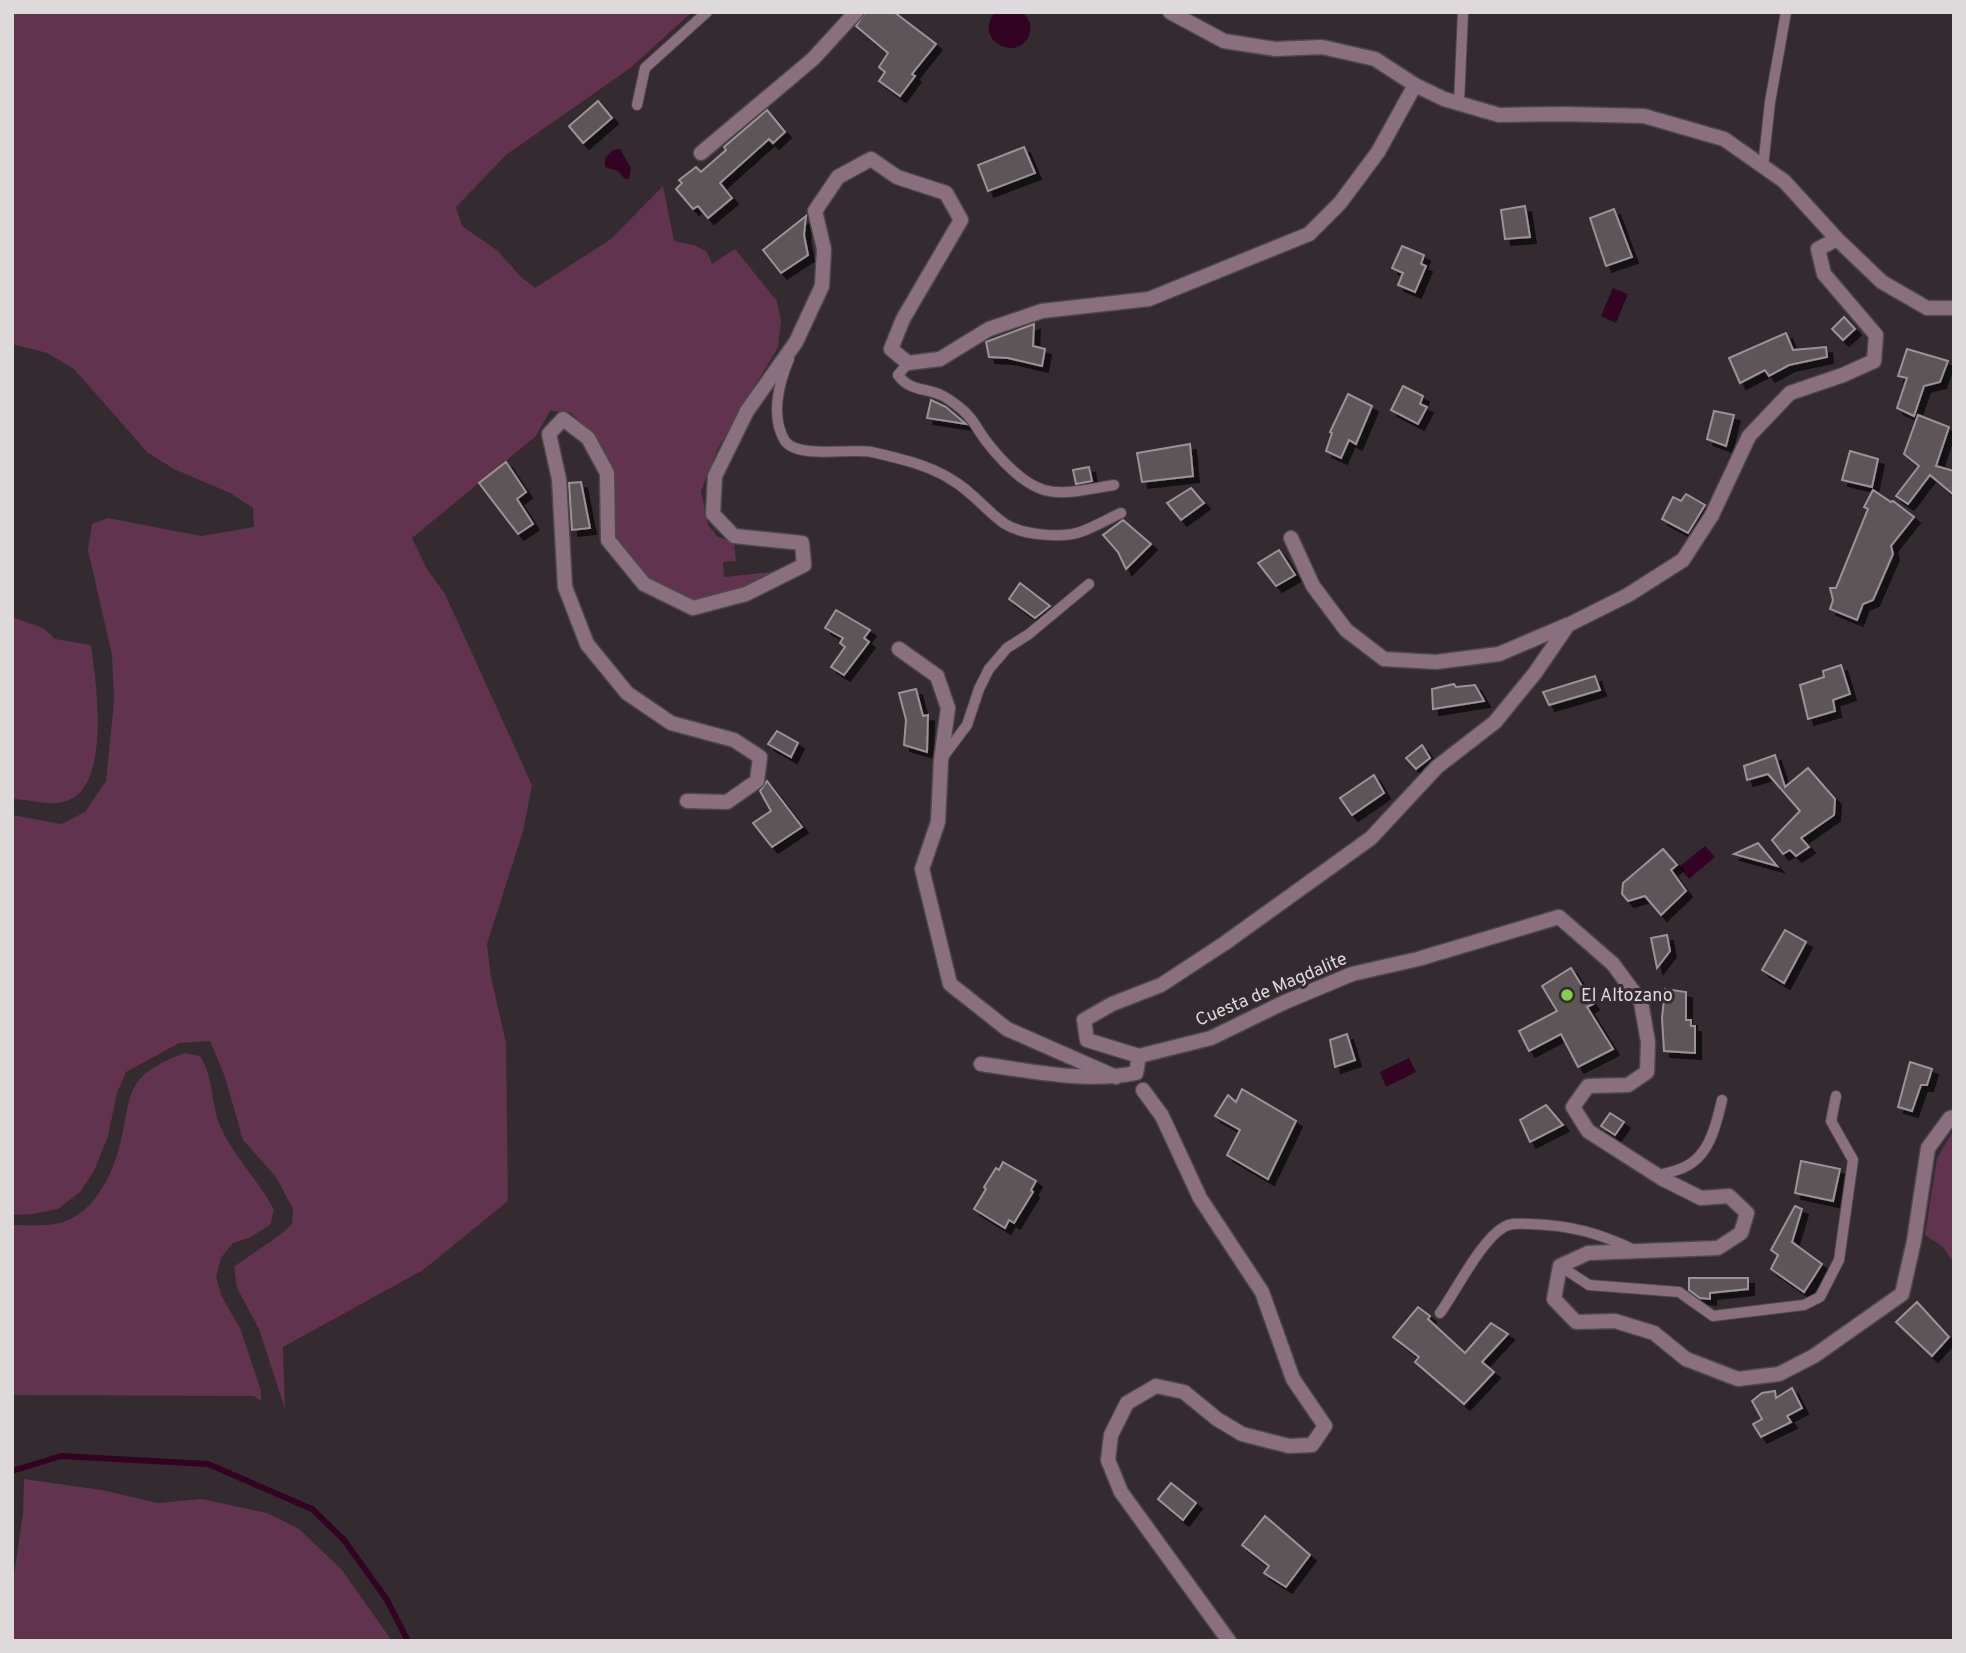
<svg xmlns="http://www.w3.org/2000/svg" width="1966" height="1653" viewBox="0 0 1966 1653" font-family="Overpass,sans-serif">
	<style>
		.green { fill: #61334e }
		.water { fill: #320322 }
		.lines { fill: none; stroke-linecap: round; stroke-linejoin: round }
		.stream { stroke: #320322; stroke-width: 6 }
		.building { fill: #5d5458; stroke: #9c9297; stroke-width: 2; filter: url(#shadow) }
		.service-casing { stroke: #4e474b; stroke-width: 12 }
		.minor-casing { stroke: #4e474b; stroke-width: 17 }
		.service { stroke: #8a707e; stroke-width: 10 }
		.minor { stroke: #8a707e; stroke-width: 14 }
		.poi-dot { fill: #82d04f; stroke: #332b2f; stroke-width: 2.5 }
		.labels { text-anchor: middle; stroke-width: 6; stroke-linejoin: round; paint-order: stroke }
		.street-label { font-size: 18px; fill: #ded9db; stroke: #332b2f }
		.poi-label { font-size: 18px; fill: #ded9db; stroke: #332b2f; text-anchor: start }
	</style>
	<defs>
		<filter id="shadow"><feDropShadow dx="6" dy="6" stdDeviation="0" flood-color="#0009"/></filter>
	</defs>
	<rect width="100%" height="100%" fill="#332b2f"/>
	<g class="green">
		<path d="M12,12H692L629,69L506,155L456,207L462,226L498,251L520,276L535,288L611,239L663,186L674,241L694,245L707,252L712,264L735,249L777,301L781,321L778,347L718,448L701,491L708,525L717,536L734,543L736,561L723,562L724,577L790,570L754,585L690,600L648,577L614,538L615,473L595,436L570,412L550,411L536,436L412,538L427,569L445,594L532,785L523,831L487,944L491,977L506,1043L508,1201L423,1270L283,1347L285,1409L259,1329L237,1288L234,1267C253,1252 275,1241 292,1224L293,1209L276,1177L243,1140L225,1077L210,1041L179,1043L126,1072L117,1093L108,1136L94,1171L80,1192L58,1209L33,1214L12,1215V815L62,824L85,812L106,781L114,701L112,655L88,550L92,524L108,518L201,536L254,527L253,508L230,493L174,469L148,453L74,369L47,353L12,344Z"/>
		<path d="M12,617L43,628L55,639L91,645C96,681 112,787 66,801C48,807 30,799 12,799Z"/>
		<path d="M185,1053L200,1056C215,1080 210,1103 221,1128C235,1158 259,1181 274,1210L270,1225L251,1237L233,1243L221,1258L216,1277L222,1297L240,1328L261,1391V1401L254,1396L12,1395V1225C29,1225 50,1227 66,1221C100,1208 117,1164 123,1130C127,1113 128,1093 139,1080C151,1066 169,1059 185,1053Z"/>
		<polygon points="1954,1130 1954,1263 1942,1246 1925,1235 1937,1158"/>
		<polygon points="24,1479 102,1490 158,1503 202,1499 267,1513 299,1529 342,1570 392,1641 12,1641 12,1589 23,1513"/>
	</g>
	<g class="water">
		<path d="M995,12H1023C1028,18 1032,24 1030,32C1022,64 971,43 995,12Z"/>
		<polygon points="620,149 631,168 629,179 625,179 618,171 605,167 605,158 613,150"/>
		<polygon points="1613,288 1628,294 1616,323 1601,316"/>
		<polygon points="1705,846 1715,857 1689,879 1679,867"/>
		<polygon points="1409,1058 1416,1072 1386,1087 1380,1072"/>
	</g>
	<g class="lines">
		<polyline class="stream" points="12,1471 61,1456 208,1464 312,1509 344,1540 387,1600 408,1641"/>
	</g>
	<g class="building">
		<polygon points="865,12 894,12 936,44 912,74 915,76 900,96 879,81 885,72 879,67 888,53 856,26"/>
		<polygon points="598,101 612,118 583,143 569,126"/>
		<polygon points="767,110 785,132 773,143 769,139 720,183 732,198 708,218 698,206 693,209 676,189 682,183 679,180 696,167 701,172 726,150 724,147"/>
		<polygon points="1024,147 1035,173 988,191 978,165"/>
		<polygon points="1525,206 1530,237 1505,239 1501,210"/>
		<polygon points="1614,209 1632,257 1606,266 1590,218"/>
		<polygon points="806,216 804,235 808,255 781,273 763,250"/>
		<polygon points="1402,246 1424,255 1421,264 1426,266 1415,292 1398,285 1403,273 1392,268"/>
		<polygon points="1844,317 1855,329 1843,340 1832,329"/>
		<polygon points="1034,324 1033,346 1045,349 1042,366 1008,358 989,357 986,342"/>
		<polygon points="1786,333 1793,350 1826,347 1827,357 1789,365 1769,376 1765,370 1740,383 1729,358"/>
		<polygon points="1907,349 1948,361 1940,382 1924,386 1914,416 1897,408 1907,378 1898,376"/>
		<polygon points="1403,386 1423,396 1420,404 1427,407 1418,424 1391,410"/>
		<polygon points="1348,394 1372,406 1356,444 1349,440 1341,458 1326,451 1332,433 1330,432"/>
		<polygon points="931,400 946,407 966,424 927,418"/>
		<polygon points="1714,411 1734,415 1726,446 1707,439"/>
		<polygon points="1918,415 1949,427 1936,466 1954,471 1954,495 1930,475 1908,504 1896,496 1919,466 1904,454"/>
		<polygon points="1190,444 1193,476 1142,482 1137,453"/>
		<polygon points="1850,451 1878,459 1872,487 1842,480"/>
		<polygon points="506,462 526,492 517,499 533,524 518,534 479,483"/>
		<polygon points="1089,467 1092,481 1076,484 1073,470"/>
		<polygon points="581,482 590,528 572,530 569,483"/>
		<polygon points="1191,488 1204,503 1181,520 1167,503"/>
		<polygon points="1873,490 1891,502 1893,501 1914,517 1891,546 1893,554 1873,600 1863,604 1857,620 1830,609 1833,600 1830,588 1836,588 1868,509 1864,507"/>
		<polygon points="1686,494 1705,505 1688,533 1662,519 1673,497 1681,501"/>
		<polygon points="1123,520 1151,544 1126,569 1118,552 1103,535"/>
		<polygon points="1279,550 1295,575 1276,586 1258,563"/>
		<polygon points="1020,583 1050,606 1035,618 1009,599"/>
		<polygon points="836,610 870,630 864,638 869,642 844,675 831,667 845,647 840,643 843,638 825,628"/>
		<polygon points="1841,665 1850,694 1833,700 1835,711 1808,719 1800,685 1824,677 1823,671"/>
		<polygon points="1595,676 1600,690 1549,705 1543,692"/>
		<polygon points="1454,684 1456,687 1475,685 1484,701 1433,709 1432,689"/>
		<polygon points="916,689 923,716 928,715 927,752 904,745 906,720 899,693"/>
		<polygon points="777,731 798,743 791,757 768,744"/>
		<polygon points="1422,745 1430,758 1416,769 1406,758"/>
		<polygon points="1775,755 1785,787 1808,768 1835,799 1834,815 1801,838 1809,847 1796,856 1790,850 1783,854 1772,840 1800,811 1768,774 1747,780 1744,766"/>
		<polygon points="1374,775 1384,793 1352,815 1340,798"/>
		<polygon points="767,781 802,827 772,847 753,823 771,811 760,791"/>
		<polygon points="1758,843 1777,866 1734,854"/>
		<polygon points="1663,849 1677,865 1671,870 1686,891 1661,915 1645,896 1628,901 1622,894 1623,883"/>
		<polygon points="1785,930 1806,942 1784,983 1762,970"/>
		<polygon points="1667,935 1670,951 1657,968 1651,938"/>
		<polygon points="1571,968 1593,1004 1587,1007 1613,1049 1578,1067 1561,1034 1529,1051 1519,1031 1557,1011 1542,986"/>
		<polygon points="1665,989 1686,992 1686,1020 1691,1020 1691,1026 1695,1026 1695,1053 1664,1051 1662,1018"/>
		<polygon points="1347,1034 1355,1060 1335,1067 1330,1040"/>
		<polygon points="1910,1062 1932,1069 1927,1085 1921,1085 1912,1111 1898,1107"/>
		<polygon points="1242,1089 1296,1121 1268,1179 1227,1155 1240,1130 1215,1116 1228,1095 1236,1102"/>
		<polygon points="1546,1105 1563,1125 1530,1142 1520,1120"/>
		<polygon points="1610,1113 1624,1122 1615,1135 1601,1126"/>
		<polygon points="1801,1161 1840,1169 1833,1201 1795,1193"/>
		<polygon points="1003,1162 1036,1181 1031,1190 1033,1192 1014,1223 1009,1220 1005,1228 974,1209 986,1189 984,1187 996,1168 999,1170"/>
		<polygon points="1795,1206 1802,1209 1792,1242 1822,1264 1804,1292 1771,1269 1778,1255 1771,1250"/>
		<polygon points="1689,1278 1748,1278 1748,1289 1710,1293 1710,1299 1700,1298 1689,1290"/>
		<polygon points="1917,1302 1949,1337 1932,1356 1896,1322"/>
		<polygon points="1418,1307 1430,1316 1428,1319 1465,1353 1491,1323 1508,1334 1482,1362 1494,1372 1464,1404 1415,1362 1419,1357 1393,1337"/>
		<polygon points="1792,1388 1802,1408 1787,1416 1791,1422 1761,1437 1753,1424 1762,1419 1752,1401 1762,1393 1775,1391 1776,1398"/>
		<polygon points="1171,1483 1196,1503 1183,1520 1158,1499"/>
		<polygon points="1265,1516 1310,1555 1286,1587 1264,1573 1269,1566 1242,1545"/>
	</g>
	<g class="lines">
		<defs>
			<g id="service">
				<polyline points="1459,103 1463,12"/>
				<polyline points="637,105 645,68 707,12"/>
				<polyline points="1763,167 1770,102 1786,12"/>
				<path d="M789,359C779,382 770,417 785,441C798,459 851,448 872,452C898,458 929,465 952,480C972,491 986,511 1005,524C1023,535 1063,539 1083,531C1096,526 1108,519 1121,513"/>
				<path d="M908,363L898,375C909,391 926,388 941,395C948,398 954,403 959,407C972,416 977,429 986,441C1000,459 1021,483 1044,490C1065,496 1093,488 1114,485"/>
				<polyline points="943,757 967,725 979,689 989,669 1007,648 1029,634 1089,584"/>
				<path d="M1658,1176C1665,1173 1672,1172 1680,1169C1709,1159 1716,1126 1722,1100"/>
				<polyline points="1560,1266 1589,1285 1679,1292 1713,1316 1804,1305 1820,1297 1839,1260 1853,1160 1831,1121 1836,1096"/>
				<path d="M1440,1313C1456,1291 1481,1240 1504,1227C1512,1222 1522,1224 1530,1224C1569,1225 1600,1233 1634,1250"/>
			</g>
			<g id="minor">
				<polyline points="1170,12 1224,41 1275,49 1322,47 1375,59 1415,85 1444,99 1499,115 1564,114 1644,116 1724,139 1784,181 1837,239 1882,282 1927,308 1954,308"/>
				<polyline points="701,153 813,59 856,12"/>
				<polyline points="1837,239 1818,249 1824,274 1876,335 1874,361 1843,375 1790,393 1749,436 1712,515 1683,560 1628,595 1568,625 1535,673 1495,722 1437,767 1371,838 1225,943 1161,985 1112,1004 1084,1020 1087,1040 1139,1056 1211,1038 1285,1002 1352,974 1418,959 1559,917 1613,964 1641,1002 1648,1042 1647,1072 1628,1085 1588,1086 1573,1107 1588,1131 1663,1179 1701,1198 1729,1196 1747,1213 1741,1233 1718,1248 1588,1253 1560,1266 1554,1299 1576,1322 1615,1321 1654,1333 1686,1359 1738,1379 1779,1374 1814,1356 1902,1294 1914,1241 1928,1148 1950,1118 1954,1117"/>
				<polyline points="1291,538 1313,586 1346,630 1384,659 1436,662 1499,654 1567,625"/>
				<polyline points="899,649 937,676 948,708 941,760 938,822 922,869 950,984 1007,1029 1116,1077"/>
				<polyline points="687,801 727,802 757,781 760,757 734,740 671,723 627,693 587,644 565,587 559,479 549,434 563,419 588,438 607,473 608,540 644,584 693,608 746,594 804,565 802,543 734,536 713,514 715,476 747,411 796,342 822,286 824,249 815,211 838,177 871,159 897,177 946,193 961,220 903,319 891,349 908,363 940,359 989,329 1042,311 1149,299 1309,234 1340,203 1378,152 1415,85"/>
				<path d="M981,1064C1031,1071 1086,1083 1136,1073L1139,1056"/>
				<polyline points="1143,1090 1162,1116 1200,1198 1262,1292 1293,1379 1325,1426 1312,1445 1289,1446 1242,1434 1217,1419 1184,1392 1156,1386 1127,1403 1111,1435 1108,1460 1121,1492 1229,1641"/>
			</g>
		</defs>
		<use href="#service" class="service-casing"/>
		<use href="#minor" class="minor-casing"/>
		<use href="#service" class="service"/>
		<use href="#minor" class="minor"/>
	</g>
	<circle class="poi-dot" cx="1567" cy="995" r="7"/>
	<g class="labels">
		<g class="street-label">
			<text transform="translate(1271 989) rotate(-23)" y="6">Cuesta de Magdalite</text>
		</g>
		<g class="poi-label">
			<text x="1581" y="1001">El Altozano</text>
		</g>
	</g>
	<rect width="1966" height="1653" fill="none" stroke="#ded9db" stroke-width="28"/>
</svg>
